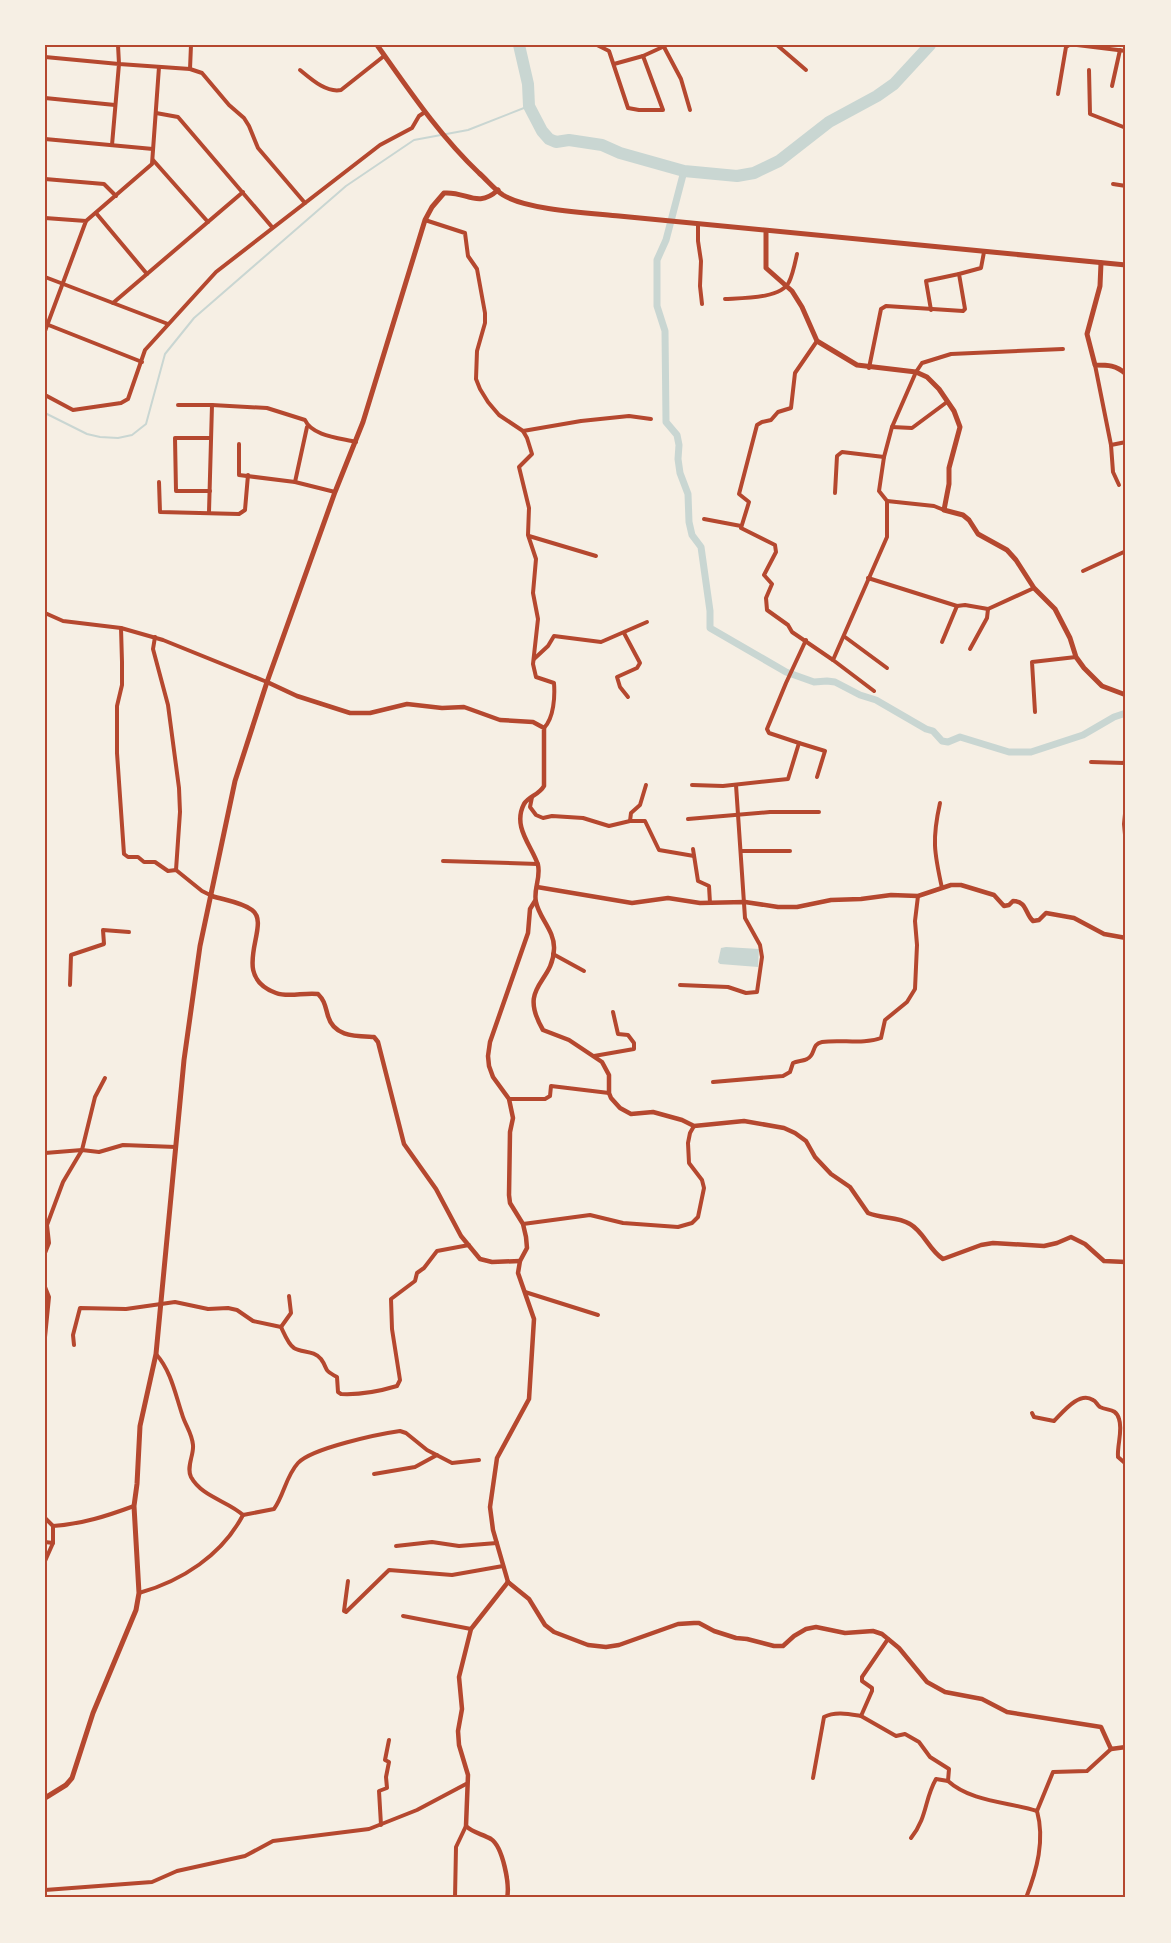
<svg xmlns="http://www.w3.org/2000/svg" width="1171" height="1943" viewBox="0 0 1171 1943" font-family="'Fira Sans',sans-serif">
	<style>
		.water { fill: #c9d6d2 }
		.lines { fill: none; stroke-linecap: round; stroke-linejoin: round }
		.stream { stroke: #c9d6d2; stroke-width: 2 }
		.canal { stroke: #c9d6d2; stroke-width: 7 }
		.river { stroke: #c9d6d2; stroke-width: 12 }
		.minor { stroke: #b5482f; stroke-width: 4 }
		.tertiary { stroke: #b5482f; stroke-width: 4.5 }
		.secondary { stroke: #b5482f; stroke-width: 5 }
		.primary { stroke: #b5482f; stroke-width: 5 }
		.neatline { fill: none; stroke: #b5482f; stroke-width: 2 }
	</style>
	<rect width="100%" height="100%" fill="#f6efe4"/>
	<polygon class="water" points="726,947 759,949 758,967 720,964 718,962 721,948"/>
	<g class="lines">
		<polyline class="stream" points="45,413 87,434 100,437 118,438 132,435 146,424 165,354 194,318 346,186 414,140 468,130 529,106"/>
		<polyline class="canal" points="684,171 666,240 657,260 657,306 665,331 666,422 677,435 679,445 678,459 680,473 688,494 689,522 692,535 701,547 710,611 710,628 786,672 814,682 827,681 835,682 860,695 876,700 926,729 933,731 942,741 948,742 960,737 1009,752 1031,752 1083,735 1114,717 1126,713"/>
		<polyline class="river" points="519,45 528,84 529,106 542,131 549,139 556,142 569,140 602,145 620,153 684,171 737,176 754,173 779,161 829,122 877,96 894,84 930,45"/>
		<g class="minor">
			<polyline points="118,45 119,64 190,69 202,73 229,105 244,118 249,126 258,148 305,203"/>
			<polyline points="597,45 609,51 628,108 639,110 663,110 643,56"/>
			<polyline points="777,45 806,70"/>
			<polyline points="1077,45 1126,51"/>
			<polyline points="664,47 681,79 690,110"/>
			<polyline points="45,57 119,64 112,145"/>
			<polyline points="614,64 643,56 667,45"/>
			<polyline points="190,69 191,45"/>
			<path d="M300,70C311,79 326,93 341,90L384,56"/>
			<polyline points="1089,70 1090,114 1126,128"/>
			<polyline points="1112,86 1120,50"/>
			<polyline points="1058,94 1066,47 1069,45"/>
			<polyline points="45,98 115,105"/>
			<polyline points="156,113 178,117 272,227"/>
			<polyline points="45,139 153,149"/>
			<polyline points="153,160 208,222"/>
			<polyline points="45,179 104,184 116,196"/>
			<polyline points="1113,184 1126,186"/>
			<polyline points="96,213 147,274"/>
			<polyline points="45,218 86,221 45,331"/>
			<path d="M425,220L465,233L468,256L477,269L485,313V323L477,351L476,379L480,389L488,402L499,415L523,431L527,438L532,454L519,467L529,508L528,535L536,559L533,593L538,619L533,664L536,677L554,683C555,696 554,718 544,728"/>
			<polyline points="86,221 152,164 159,67"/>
			<polyline points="698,224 698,241 701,261 700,286 702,304"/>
			<polyline points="45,277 168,324"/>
			<path d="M725,299C741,298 781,299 789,282C793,274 795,263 797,254"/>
			<polyline points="113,303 243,192"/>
			<polyline points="931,310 926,281 959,274"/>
			<polyline points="46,324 142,362"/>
			<polyline points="817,341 795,373 791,408 778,412 771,420 762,422 757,425 739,494 749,502 741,528 775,545 776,552 764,575 772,584 766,598 767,610 788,625 792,632 833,660"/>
			<polyline points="1095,365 1111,445 1113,472 1119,485"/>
			<polyline points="869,368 881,309 886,306 963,311 965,309 959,274 981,268 984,252"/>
			<polyline points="45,395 73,410 121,403 128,399 145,350 216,272 380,145 412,128 419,116 425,112"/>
			<path d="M178,405H212L267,408L305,420C312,436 340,438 356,442"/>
			<polyline points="892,427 912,428 947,402"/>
			<polyline points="523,431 581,421 629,416 651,419"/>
			<polyline points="239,444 239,475 295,482 335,492"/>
			<polyline points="1111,445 1126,442"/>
			<polyline points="159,482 160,512 239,514 245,510 248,475"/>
			<polyline points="295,482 307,427"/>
			<polyline points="210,491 176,491 175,438 211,438"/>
			<polyline points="835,493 837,456 842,452 884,457"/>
			<polyline points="887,501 879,491 884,457 892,427 916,372 922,363 951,354 1063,349"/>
			<polyline points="209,512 212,405"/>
			<polyline points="704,519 741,526"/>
			<polyline points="529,536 596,556"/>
			<polyline points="1083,571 1126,551"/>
			<polyline points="868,578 957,606 965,605 988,609 1034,588"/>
			<polyline points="45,613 63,621 121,628 163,640 267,682"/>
			<polyline points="121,628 122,662 122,685 117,706 117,753 124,854 128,857 138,857 144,862 155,862 168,871 176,870 202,891 212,896"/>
			<polyline points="624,633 640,663 637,668 617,677 620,687 628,697"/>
			<polyline points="155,637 153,649 168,705 179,788 180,812 176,870"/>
			<polyline points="845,637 887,668"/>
			<polyline points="942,642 957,606"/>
			<polyline points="970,649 987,618 988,609"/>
			<polyline points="534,659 548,646 554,636 601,642 647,622"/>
			<polyline points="874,691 833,660 887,537 887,501 934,506 944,510"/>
			<polyline points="1035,712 1032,662 1076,657"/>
			<polyline points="799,743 825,751 817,777"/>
			<polyline points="1091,762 1124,763 1126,758"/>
			<polyline points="692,785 723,786 788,779 799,743 769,733 767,729 786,683 806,640"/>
			<polyline points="532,797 530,807 536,815 543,818 552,816 583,818 609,826 630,821 645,821 659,850 694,856"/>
			<path d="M940,803C932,839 934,852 942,888"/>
			<polyline points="1126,804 1124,824 1126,845"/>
			<polyline points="688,819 770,812 819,812"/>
			<polyline points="630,821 631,813 640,805 646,785"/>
			<polyline points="693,849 698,881 709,886 710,903"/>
			<polyline points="741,851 790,851"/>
			<polyline points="443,861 538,864"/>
			<polyline points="553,954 584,971"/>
			<polyline points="70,985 71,955 104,944 103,930 129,932"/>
			<polyline points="680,985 728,987 746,993 757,992 762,957 760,945 745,918 736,785"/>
			<polyline points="1126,1017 1126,1026"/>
			<polyline points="594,1056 634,1049 634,1043 628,1035 618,1034 613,1012"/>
			<path d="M713,1082L783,1076L790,1072L793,1063C797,1061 804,1061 807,1059C816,1055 811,1044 822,1042C841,1039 863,1045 881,1038L885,1020L907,1002L915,989L917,945L915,921L918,896"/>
			<polyline points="509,1099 545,1099 550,1096 551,1086 609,1093"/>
			<polyline points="45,1153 82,1150 99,1152 123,1145 176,1147"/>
			<polyline points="523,1224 590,1215 623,1223 678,1227 692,1223 698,1217 704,1188 702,1180 689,1163 688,1143 690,1133 694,1126"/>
			<polyline points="45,1253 49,1243 47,1225 63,1182 82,1150 95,1097 105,1078"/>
			<polyline points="45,1287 49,1297 45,1337"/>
			<polyline points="525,1292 598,1315"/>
			<polyline points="281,1327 291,1313 289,1296"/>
			<path d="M74,1345L73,1335L80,1308L126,1309L175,1302L208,1309L228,1308L237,1310L253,1321L281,1327C284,1333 288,1344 294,1348C302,1353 314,1350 321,1359C329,1370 322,1369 337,1377L338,1392L341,1394C361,1395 377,1392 397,1386L400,1380L392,1329L391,1299L415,1281L417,1273L424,1268L437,1251L469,1245"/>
			<path d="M156,1354C171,1371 175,1393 182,1414C185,1425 192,1433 193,1445C194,1455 186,1467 191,1477C202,1497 228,1501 243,1515L274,1509C284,1495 286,1476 298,1463C312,1448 379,1434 400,1431L406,1433L427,1450L452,1463L479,1460"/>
			<path d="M1032,1413L1034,1417L1054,1421C1063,1412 1079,1391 1093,1400C1096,1401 1097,1405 1100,1407C1108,1411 1116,1408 1119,1419C1123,1430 1117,1445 1118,1457L1126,1464"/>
			<polyline points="374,1474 415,1467 437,1455"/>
			<path d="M45,1518L53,1526C82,1524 107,1516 134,1506"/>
			<polyline points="45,1542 53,1543"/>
			<polyline points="396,1546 432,1542 459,1546 497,1543"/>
			<polyline points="45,1561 53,1543 53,1526"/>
			<polyline points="348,1581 344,1611 346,1612 389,1570 452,1575 503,1566"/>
			<path d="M139,1593C182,1581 222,1555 243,1515"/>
			<polyline points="403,1616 471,1629"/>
			<path d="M861,1716L896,1736L905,1734L919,1742L930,1757L949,1769L948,1781C971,1802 1009,1802 1037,1811L1053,1772L1087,1771L1111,1749"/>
			<path d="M813,1778L824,1717C835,1711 849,1714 861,1716L872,1691V1688L862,1681V1677L888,1639"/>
			<polyline points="381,1825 379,1791 387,1788 386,1777 389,1762 385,1760 389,1740"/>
			<path d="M911,1838C928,1816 924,1800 936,1779L948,1781"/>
			<polyline points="45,1890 152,1882 177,1871 245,1856 273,1841 369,1829 417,1810 466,1784"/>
			<polyline points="957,1897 960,1898"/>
			<polyline points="455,1898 456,1847 466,1826"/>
			<path d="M1026,1898C1037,1870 1045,1840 1037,1811"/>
		</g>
		<g class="tertiary">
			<path d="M267,682L297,696L350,713H370L407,704L442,708L464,707L500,720L533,722L544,728V786C539,795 529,796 524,804C512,827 532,846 538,865C541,878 533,890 536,902C539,918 555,931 554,949C553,984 517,985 543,1030L569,1040L602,1062L609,1075V1093L611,1098L620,1108L631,1114L653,1112L682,1120L694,1126L744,1121L784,1128L795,1133L806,1141L815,1157L831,1174L850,1187L868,1213C882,1219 897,1216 910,1224C924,1232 929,1250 943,1259L981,1245L993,1243L1044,1246L1057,1243L1071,1237L1085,1244L1104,1261L1126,1262"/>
			<path d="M537,887L632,903L668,898L700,903L745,902L778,907H797L831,900L861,899L891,895L918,896L951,885H961L994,895L1004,906L1009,905L1013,901C1027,901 1025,914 1033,921L1039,920L1046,913L1074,918L1104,934L1126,938"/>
			<path d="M212,896C224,900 241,902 252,910C273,925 227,975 276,993C289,998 304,992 318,994C325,1001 325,1006 328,1016C334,1037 356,1036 374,1037L378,1042L404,1144L436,1189L461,1236L480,1259L492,1262L520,1261"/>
			<polyline points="508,1582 493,1530 490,1507 497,1458 529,1399 534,1319 518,1273 520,1261 527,1248 526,1237 523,1224 510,1203 509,1195 510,1132 513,1118 509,1099 493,1077 489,1066 488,1056 490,1042 528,933 530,909 535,901"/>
			<polyline points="508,1582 529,1599 545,1625 554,1632 588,1645 606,1647 619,1645 678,1624 694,1623 699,1623 714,1631 736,1638 747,1639 774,1646 783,1646 794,1636 806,1629 816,1627 845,1633 873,1631 882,1634 899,1648 927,1682 945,1692 982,1699 1007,1712 1101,1727 1111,1749 1126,1747"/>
			<path d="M507,1898C510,1885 503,1847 491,1839C483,1834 473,1833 466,1826L468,1775L459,1745L458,1731L462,1709L459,1677L471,1629L508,1582"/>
		</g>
		<g class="secondary">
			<polyline points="766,232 766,268 792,291 802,307 817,341 857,365 916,372 927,377 939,389 954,411 960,427 949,468 949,484 944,510 963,515 969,520 978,534 1007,550 1016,560 1034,588 1055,609 1070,638 1076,657 1084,668 1102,686 1126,695"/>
			<path d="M1101,263L1100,286L1087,334L1095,365C1108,365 1116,365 1126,374"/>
			<path d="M45,1798L66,1785L72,1778L93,1713L136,1610L139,1593L134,1506L137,1484L140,1426L156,1354L184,1060L200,946L235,781L267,682L335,492L363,422L425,220L432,207L444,193C467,191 477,209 498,190"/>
		</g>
		<path class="primary" d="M377,45C409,90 439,135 479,173C487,180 494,189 503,195C527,210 590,213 619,216L1126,265"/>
	</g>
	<rect width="1171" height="1943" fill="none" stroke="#f6efe4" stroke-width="93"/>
	<rect x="46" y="46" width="1078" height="1850" class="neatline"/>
</svg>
